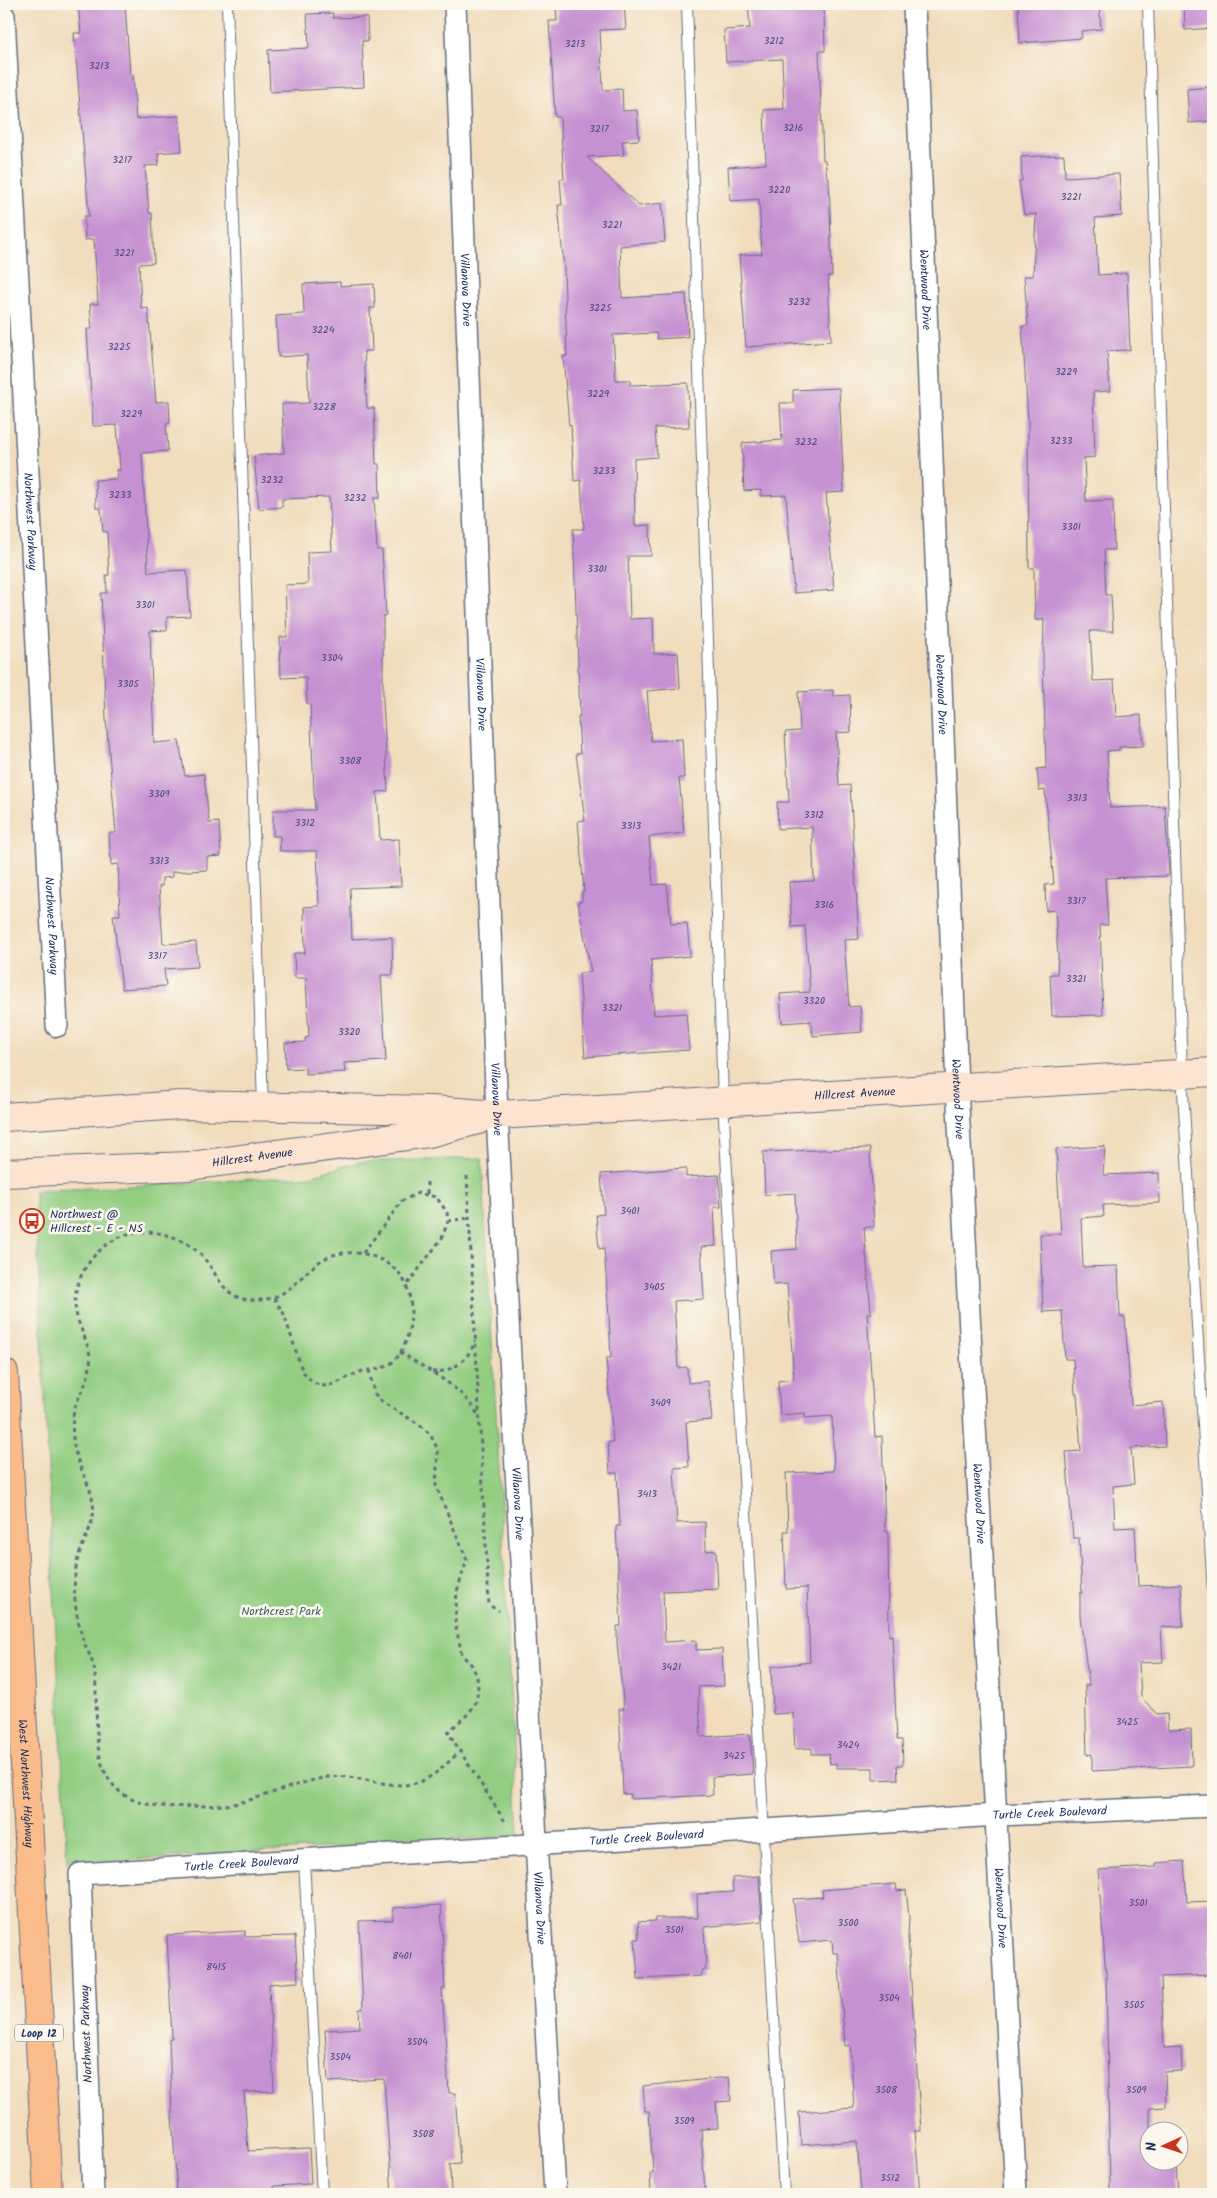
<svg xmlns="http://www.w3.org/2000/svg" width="1217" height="2198" viewBox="0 0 1217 2198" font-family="Kalam,sans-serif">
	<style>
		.green { fill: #92cd81; stroke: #567e70 }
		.building { fill: #c691d2 }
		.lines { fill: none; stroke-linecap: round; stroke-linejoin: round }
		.lane-casing { stroke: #666c7f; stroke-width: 12 }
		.street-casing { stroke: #666c7f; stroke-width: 24 }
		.secondary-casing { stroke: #666c7f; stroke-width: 30 }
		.primary-casing { stroke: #666c7f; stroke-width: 30 }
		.path { stroke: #666c7f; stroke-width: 3; stroke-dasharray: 4 4; stroke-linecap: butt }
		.lane { stroke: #fff; stroke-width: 10 }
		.street { stroke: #fff; stroke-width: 21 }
		.secondary { stroke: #fde4d1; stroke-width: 28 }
		.primary { stroke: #fabc8b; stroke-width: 28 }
		.labels { text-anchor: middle; stroke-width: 5; stroke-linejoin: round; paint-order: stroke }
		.number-label { font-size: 10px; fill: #46487b }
		.shield { fill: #fbf7ec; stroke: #5e6b89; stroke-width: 1 }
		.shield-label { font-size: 11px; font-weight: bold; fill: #1b2f5e }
		.street-label { font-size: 12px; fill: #1b2f5e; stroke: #fbf7ec }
		.poi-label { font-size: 12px; fill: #1b2f5e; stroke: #fbf7ec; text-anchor: start }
		.park-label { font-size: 12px; fill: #3f5e68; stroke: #fbf7ec }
	</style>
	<rect width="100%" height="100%" fill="#fbf7ec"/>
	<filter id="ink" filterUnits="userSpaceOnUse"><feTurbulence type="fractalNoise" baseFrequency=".02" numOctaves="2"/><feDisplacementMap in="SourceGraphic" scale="10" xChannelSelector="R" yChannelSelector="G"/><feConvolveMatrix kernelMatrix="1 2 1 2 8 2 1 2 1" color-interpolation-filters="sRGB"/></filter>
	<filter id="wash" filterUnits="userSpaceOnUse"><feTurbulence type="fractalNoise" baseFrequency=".0096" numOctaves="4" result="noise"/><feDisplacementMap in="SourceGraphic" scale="20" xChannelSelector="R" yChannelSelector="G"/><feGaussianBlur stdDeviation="1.12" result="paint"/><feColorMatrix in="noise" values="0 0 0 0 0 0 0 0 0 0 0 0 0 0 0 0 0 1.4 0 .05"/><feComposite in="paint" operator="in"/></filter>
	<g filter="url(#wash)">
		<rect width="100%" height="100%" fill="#f1ddbd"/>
		<polygon class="green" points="482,1158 519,1836 67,1864 35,1191 310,1176 358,1162"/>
		<g id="blocks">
			<g class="building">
				<polygon points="78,4 125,4 130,75 133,74 136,119 179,116 182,151 158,153 159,165 145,166 149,213 152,213 154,263 139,264 141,309 148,308 156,402 169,401 170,423 166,424 168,451 142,453 148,572 187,570 190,616 167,617 167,630 150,631 154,743 179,741 185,776 204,774 209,823 219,822 221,856 207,857 207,870 172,872 172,877 162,878 162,886 159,886 163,944 196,942 198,967 164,969 166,986 122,989 113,915 120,915 118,864 111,865 109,833 116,833 106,719 101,593 107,593 106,575 109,575 107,531 103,532 101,508 96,508 95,480 117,479 116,470 120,470 117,425 93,426 87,329 92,329 90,304 98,304 94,239 85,240 84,216 89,216 74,33 81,33"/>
				<polygon points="556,4 624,4 626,29 600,30 603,90 622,89 623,111 637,110 639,140 622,141 624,155 587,157 639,206 662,203 665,242 620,246 622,298 686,294 688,337 657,339 656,333 613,335 616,380 630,380 630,385 688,383 689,427 655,428 657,457 634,459 635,526 650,525 651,556 628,556 630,619 653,618 654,654 678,653 680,688 647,691 651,741 682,739 684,778 679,778 684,833 649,837 653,885 667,884 671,924 687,923 690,956 651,960 654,1015 686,1013 689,1050 585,1057 579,973 591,972 578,902 582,901 582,891 584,891 578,821 585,820 576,754 580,753 578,716 580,716 573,529 584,529 581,480 574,481 571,425 569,425 563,356 567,356 564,268 558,205 562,205 560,179 564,179 560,117 555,117 549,21 557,21"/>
				<polygon points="748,4 821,4 821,9 824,9 825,51 819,51 823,160 825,160 827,178 829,178 832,276 828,276 831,341 746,347 739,255 762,254 759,199 730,201 728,167 766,164 764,110 784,109 782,59 726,62 724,30 750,28"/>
				<polygon points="1018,4 1099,4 1101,29 1081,31 1082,38 1020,43"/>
				<polygon points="1184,4 1213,4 1213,28 1185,30"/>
				<polygon points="333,13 333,18 367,17 368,41 362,41 364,87 270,92 268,50 309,48 307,14"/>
				<polygon points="1213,87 1213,121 1189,123 1187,89"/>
				<polygon points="1064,155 1065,177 1119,174 1122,216 1095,218 1098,275 1127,273 1130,350 1107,351 1110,391 1093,392 1095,457 1084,458 1086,501 1113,500 1114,550 1104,550 1106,595 1111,595 1113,631 1090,631 1093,681 1114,680 1116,717 1141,715 1143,746 1119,747 1119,750 1107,751 1110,808 1165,806 1169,876 1105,878 1108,925 1100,925 1103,1015 1052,1016 1050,974 1057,974 1058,956 1055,910 1046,911 1045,885 1054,884 1045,790 1039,791 1037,769 1046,768 1043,661 1044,620 1035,620 1034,568 1029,568 1028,420 1022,326 1028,326 1024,276 1033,276 1036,214 1024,215 1019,181 1022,181 1021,157"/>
				<polygon points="340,282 340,286 374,284 375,308 370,308 372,351 364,351 367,408 374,408 376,464 379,464 380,498 374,498 377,550 382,550 386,615 383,616 383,700 388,791 377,792 380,840 399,839 401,886 350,888 352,939 392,937 393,975 381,975 386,1061 344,1063 345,1072 305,1074 305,1068 286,1069 285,1043 305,1042 305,1038 309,1037 306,978 295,978 294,953 305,953 304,907 319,906 317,851 280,851 280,836 273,836 273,810 315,810 310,704 307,704 306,677 281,678 280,637 287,637 285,585 308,584 307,552 332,551 329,497 282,499 282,507 259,509 254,456 284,453 282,404 309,403 307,355 278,357 276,316 304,314 303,284"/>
				<polygon points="839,388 844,492 826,493 834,590 794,593 786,495 761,496 761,490 744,491 742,443 782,440 780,403 793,403 793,390"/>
				<polygon points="833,690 833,696 850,695 851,732 836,733 839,786 850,785 859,939 844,940 849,1007 860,1006 862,1032 813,1036 811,1021 782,1023 780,994 810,992 805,926 792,927 789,882 814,881 812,827 778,829 777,802 789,802 785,732 800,731 798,692"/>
				<polygon points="1105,1146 1103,1175 1159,1173 1160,1203 1103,1205 1104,1216 1081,1218 1083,1267 1118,1266 1120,1317 1125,1317 1131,1405 1163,1402 1165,1446 1131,1448 1134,1484 1113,1486 1115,1528 1135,1527 1138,1586 1181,1584 1183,1626 1161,1627 1163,1662 1139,1663 1141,1697 1157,1714 1167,1713 1168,1730 1191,1729 1192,1766 1092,1771 1092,1754 1087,1755 1085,1685 1089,1685 1080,1616 1080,1593 1082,1593 1079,1538 1073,1538 1066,1452 1081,1451 1077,1394 1075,1394 1073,1359 1065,1359 1062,1311 1043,1312 1040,1234 1061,1234 1056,1149"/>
				<polygon points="870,1148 874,1227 864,1227 871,1313 867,1313 875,1437 882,1436 885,1531 888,1531 889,1636 892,1635 897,1740 902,1740 903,1765 897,1765 898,1779 873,1780 873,1768 837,1768 836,1763 830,1764 829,1754 812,1754 812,1748 795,1749 793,1713 773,1714 771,1667 810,1662 807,1588 786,1589 784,1531 788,1531 786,1473 834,1471 832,1416 805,1418 805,1413 780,1415 778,1381 794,1379 787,1284 774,1285 771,1251 797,1249 795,1193 765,1195 763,1152"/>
				<polygon points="686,1168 686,1177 719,1175 721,1207 714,1207 716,1246 701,1247 704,1299 674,1301 678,1368 687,1367 688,1383 708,1381 712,1420 686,1422 689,1467 674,1468 677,1523 705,1522 706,1551 716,1550 718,1589 663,1591 665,1642 696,1640 696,1650 722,1649 724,1686 698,1687 701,1737 750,1734 753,1774 712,1777 713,1795 631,1799 631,1794 623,1794 622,1768 619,1709 624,1709 617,1643 617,1626 621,1626 616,1526 620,1526 617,1473 610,1473 608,1442 613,1442 606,1358 611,1358 609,1316 604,1248 599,1249 596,1215 604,1214 601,1174"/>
				<polygon points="1184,1861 1187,1902 1213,1901 1213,1948 1210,1948 1211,1975 1161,1977 1164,2048 1181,2047 1182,2071 1165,2072 1166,2107 1150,2108 1150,2160 1159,2160 1159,2163 1176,2163 1178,2194 1110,2194 1106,1975 1098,1870 1156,1867 1156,1863"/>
				<polygon points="759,1876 762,1921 704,1927 706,1970 702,1970 702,1976 638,1979 635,1939 639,1939 638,1922 655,1921 655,1918 698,1918 697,1894 733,1892 732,1878"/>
				<polygon points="896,1884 897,1891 906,1890 909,1917 908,1938 921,2131 915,2131 920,2194 861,2194 857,2141 801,2145 799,2112 854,2108 850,2045 845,2046 838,1953 833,1953 832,1940 799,1943 793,1899 823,1897 822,1890"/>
				<polygon points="441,1905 445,1989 442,1989 449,2093 455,2093 460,2163 450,2164 451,2194 392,2194 384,2079 328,2082 325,2030 360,2028 359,2009 363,2009 359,1921 393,1920 393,1908"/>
				<polygon points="245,1931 245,1937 295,1936 298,1982 269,1984 274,2091 244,2092 248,2151 309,2148 311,2184 274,2186 275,2194 177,2194 172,2114 169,2039 172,2039 167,1935"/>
				<polygon points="729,2077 731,2101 716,2102 718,2128 701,2129 705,2194 651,2194 650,2173 653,2173 649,2111 645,2111 643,2086"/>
			</g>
		</g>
	</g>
	<g filter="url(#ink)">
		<use href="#blocks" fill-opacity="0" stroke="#666c7f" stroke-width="1"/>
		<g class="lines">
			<defs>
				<g id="lane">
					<polyline points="227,4 263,1106"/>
					<polyline points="687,4 723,1100 784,2194"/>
					<polyline points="1148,4 1182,1074 1213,1593"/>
					<polyline points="304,1860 322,2194"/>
				</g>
				<g id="street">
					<path id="s1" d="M455,4L497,1115L555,2194"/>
					<path id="s2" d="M914,4L957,1087L1016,2194"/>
					<path id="s3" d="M4,16L57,1026"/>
					<path id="s4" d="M93,2194L80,1874L997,1815L1213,1806"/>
				</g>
				<g id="secondary">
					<path id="s5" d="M4,1117L181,1105L432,1110L497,1115L1213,1072"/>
					<path id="s6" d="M4,1173L190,1166L429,1133L478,1120"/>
				</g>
				<g id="primary">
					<path id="s7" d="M4,1373L48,2194"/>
				</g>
			</defs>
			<use href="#lane" class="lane-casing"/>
			<use href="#street" class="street-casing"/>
			<use href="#secondary" class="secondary-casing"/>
			<use href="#primary" class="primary-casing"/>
			<g class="path">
				<polyline points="467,1176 489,1605 499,1611"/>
				<polyline points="427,1194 427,1178"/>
				<polyline points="448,1221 469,1218"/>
				<polyline points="363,1253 402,1201 418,1193 436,1197 447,1212 448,1221 442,1238 407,1285"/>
				<path d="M274,1298L284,1314L302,1370C322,1399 336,1381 360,1372C372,1368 384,1371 394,1361C414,1340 418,1292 397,1271C386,1261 372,1254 357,1253C306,1248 304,1296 261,1300C221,1303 221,1275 200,1254C184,1238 162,1231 139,1232C105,1235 75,1269 75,1303C75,1326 93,1344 90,1367C88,1380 82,1390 77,1402C71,1415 72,1432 74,1446C78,1473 101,1495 91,1524C88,1535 81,1547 78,1558C71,1585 75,1613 83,1639C87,1651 94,1662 95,1674C98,1702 93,1744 104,1770C122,1811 164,1807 201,1806C213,1805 226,1806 238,1803C267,1796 294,1784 323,1778C356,1770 395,1796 426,1779C438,1773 450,1760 461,1751"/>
				<path d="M400,1352C428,1371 463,1386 479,1417"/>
				<polyline points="369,1370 374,1393 382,1402 417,1423 430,1434 438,1450 436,1486 467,1560 457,1591 455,1623 462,1655 471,1664 477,1676 478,1689 476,1702 469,1713 448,1732 506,1823"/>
				<path d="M432,1372C453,1372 468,1361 475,1341"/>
			</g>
			<use href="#lane" class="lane"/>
			<use href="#street" class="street"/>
			<use href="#secondary" class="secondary"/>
			<use href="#primary" class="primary"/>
		</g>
	</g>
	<defs>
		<symbol id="bus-ring" viewBox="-11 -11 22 22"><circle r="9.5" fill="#fbf7ec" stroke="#c8321e" stroke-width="1.5"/><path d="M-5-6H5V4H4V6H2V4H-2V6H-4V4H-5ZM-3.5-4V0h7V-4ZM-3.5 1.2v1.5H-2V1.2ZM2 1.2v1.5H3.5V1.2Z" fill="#c8321e"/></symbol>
	</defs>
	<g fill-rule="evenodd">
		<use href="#bus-ring" x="18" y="1207" width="28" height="28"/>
	</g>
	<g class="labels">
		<g class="number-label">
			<text x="774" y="44">3212</text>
			<text x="575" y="47">3213</text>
			<text x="99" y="69">3213</text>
			<text x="793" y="131">3216</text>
			<text x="599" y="132">3217</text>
			<text x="122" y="163">3217</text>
			<text x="779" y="193">3220</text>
			<text x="1071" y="200">3221</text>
			<text x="612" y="228">3221</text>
			<text x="124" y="256">3221</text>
			<text x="799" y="305">3232</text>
			<text x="600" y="311">3225</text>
			<text x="323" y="333">3224</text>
			<text x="119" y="350">3225</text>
			<text x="1066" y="375">3229</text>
			<text x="598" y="397">3229</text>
			<text x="324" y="410">3228</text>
			<text x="131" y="417">3229</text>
			<text x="1061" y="444">3233</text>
			<text x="806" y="445">3232</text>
			<text x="604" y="474">3233</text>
			<text x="272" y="483">3232</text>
			<text x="120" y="498">3233</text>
			<text x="355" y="501">3232</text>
			<text x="1071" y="530">3301</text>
			<text x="597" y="572">3301</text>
			<text x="145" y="608">3301</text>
			<text x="332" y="661">3304</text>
			<text x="128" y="687">3305</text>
			<text x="350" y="764">3308</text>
			<text x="159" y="797">3309</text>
			<text x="1077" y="801">3313</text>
			<text x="814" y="818">3312</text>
			<text x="305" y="826">3312</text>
			<text x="631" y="829">3313</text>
			<text x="159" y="864">3313</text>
			<text x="1076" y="904">3317</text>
			<text x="824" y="908">3316</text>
			<text x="157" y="959">3317</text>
			<text x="1076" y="982">3321</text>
			<text x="814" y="1004">3320</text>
			<text x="612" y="1011">3321</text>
			<text x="349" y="1035">3320</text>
			<text x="630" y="1214">3401</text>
			<text x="654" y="1290">3405</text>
			<text x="660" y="1406">3409</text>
			<text x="647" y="1497">3413</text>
			<text x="671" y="1670">3421</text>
			<text x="1127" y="1725">3425</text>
			<text x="848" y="1748">3424</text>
			<text x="734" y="1759">3425</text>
			<text x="1138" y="1906">3501</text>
			<text x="848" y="1926">3500</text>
			<text x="674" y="1933">3501</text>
			<text x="402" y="1959">8401</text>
			<text x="216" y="1970">8415</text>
			<text x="889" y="2001">3504</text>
			<text x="1134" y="2008">3505</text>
			<text x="417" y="2045">3504</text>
			<text x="340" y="2060">3504</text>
			<text x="886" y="2093">3508</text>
			<text x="1136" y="2093">3509</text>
			<text x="684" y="2124">3509</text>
			<text x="423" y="2137">3508</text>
			<text x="890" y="2181">3512</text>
		</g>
		<rect class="shield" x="15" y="2024.5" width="48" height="17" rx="4"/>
		<g class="shield-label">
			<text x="39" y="2037">Loop 12</text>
		</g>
		<g class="street-label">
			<text dy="4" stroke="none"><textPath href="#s1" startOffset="286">Villanova Drive</textPath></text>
			<text dy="4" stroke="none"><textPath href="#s2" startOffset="286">Wentwood Drive</textPath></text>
			<text dy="4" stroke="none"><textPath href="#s3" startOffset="506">Northwest Parkway</textPath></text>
			<text dy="4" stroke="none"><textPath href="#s1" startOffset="691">Villanova Drive</textPath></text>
			<text dy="4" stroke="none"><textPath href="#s2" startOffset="691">Wentwood Drive</textPath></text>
			<text dy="4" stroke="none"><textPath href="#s3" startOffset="911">Northwest Parkway</textPath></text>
			<text dy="4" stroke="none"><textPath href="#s5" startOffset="852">Hillcrest Avenue</textPath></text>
			<text dy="4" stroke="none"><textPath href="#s1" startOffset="1096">Villanova Drive</textPath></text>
			<text dy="4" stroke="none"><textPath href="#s2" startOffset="1096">Wentwood Drive</textPath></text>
			<text dy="4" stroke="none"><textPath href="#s6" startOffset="249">Hillcrest Avenue</textPath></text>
			<text dy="4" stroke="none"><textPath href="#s1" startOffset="1501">Villanova Drive</textPath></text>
			<text dy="4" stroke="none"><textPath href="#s2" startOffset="1501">Wentwood Drive</textPath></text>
			<text dy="4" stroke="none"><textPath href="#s7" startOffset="411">West Northwest Highway</textPath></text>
			<text dy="4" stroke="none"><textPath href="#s4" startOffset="1292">Turtle Creek Boulevard</textPath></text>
			<text dy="4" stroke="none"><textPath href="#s4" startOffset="888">Turtle Creek Boulevard</textPath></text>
			<text dy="4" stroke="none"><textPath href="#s4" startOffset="482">Turtle Creek Boulevard</textPath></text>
			<text dy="4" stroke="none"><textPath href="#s1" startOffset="1906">Villanova Drive</textPath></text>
			<text dy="4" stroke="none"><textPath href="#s2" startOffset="1906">Wentwood Drive</textPath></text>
			<text transform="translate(86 2034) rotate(-92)" y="4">Northwest Parkway</text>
		</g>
		<g class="poi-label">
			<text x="50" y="1218">Northwest @<tspan x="50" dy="14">Hillcrest - E - NS</tspan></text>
		</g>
		<g class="park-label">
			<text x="281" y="1615">Northcrest Park</text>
		</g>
	</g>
	<rect width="1217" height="2198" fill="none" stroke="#fbf7ec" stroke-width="20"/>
	<g transform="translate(1164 2146) rotate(267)"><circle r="24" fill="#fbf7ec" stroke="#a1a7b3"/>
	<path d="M0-4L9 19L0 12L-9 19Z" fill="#c8321e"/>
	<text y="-8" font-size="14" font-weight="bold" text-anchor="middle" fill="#1b2f5e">N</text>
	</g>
</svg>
